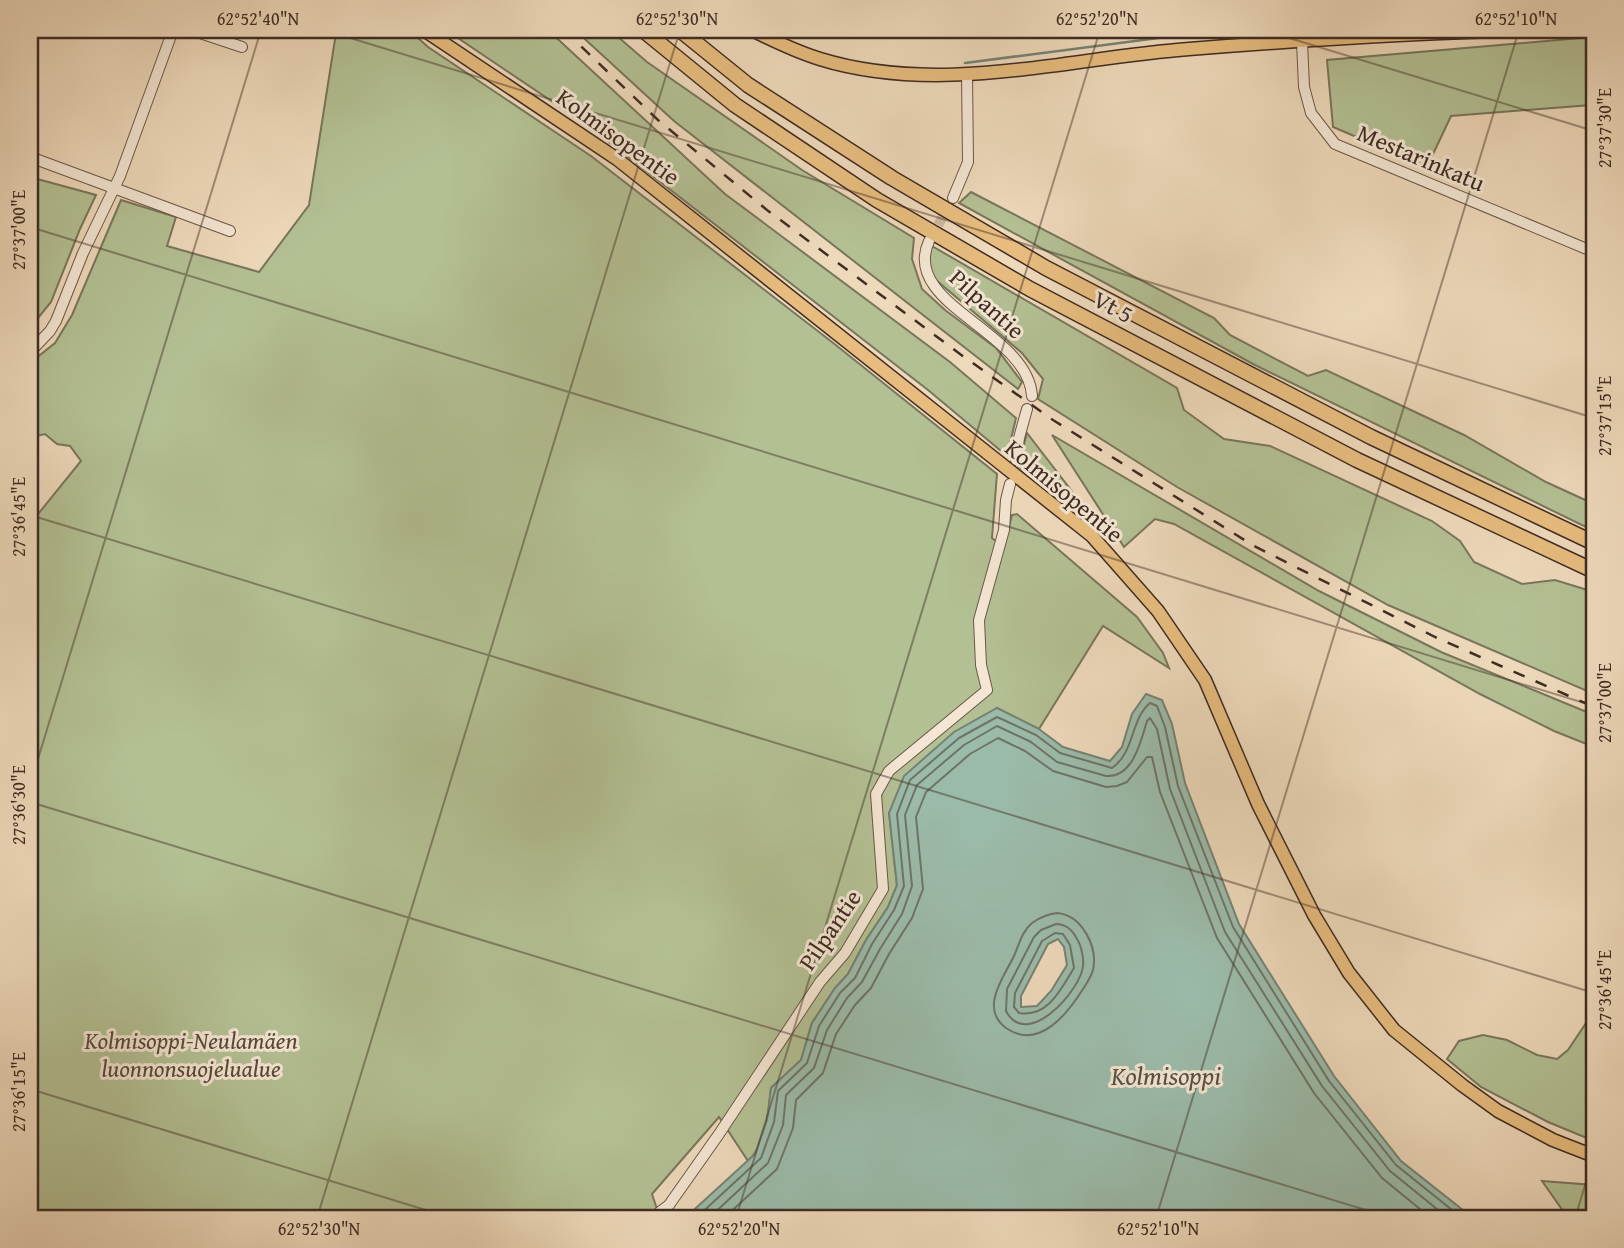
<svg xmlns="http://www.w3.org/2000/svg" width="1624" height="1248" viewBox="0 0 1624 1248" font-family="'Gentium Book Plus',serif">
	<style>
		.green { fill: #b3c094; stroke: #79765c; stroke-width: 2 }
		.water { fill: #9bbbaa; stroke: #768274; stroke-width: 2; fill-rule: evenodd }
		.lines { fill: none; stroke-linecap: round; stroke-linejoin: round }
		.shore { stroke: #6d7466; stroke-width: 2 }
		.stream { stroke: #768274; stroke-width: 2.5 }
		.minor-tunnel { stroke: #cbb69d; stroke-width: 10; stroke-dasharray: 10 5; stroke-linecap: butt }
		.minor-casing { stroke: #6b5749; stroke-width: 12 }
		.major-casing { stroke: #3f2c23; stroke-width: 15 }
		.highway-casing { stroke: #3f2c23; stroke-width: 17 }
		.minor { stroke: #f4e6d3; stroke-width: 10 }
		.major { stroke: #e7bc7e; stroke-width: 12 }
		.highway { stroke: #e7bc7e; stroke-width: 14 }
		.rail { stroke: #3f2c23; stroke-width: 2.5; stroke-dasharray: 12 12; stroke-linecap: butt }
		.ticks { fill: none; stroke: #3f2c23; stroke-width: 2; stroke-opacity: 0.45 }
		.labels { text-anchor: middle; stroke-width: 6; stroke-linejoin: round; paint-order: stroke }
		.street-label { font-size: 24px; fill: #3f2c23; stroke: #f4e6d3 }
		.park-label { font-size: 24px; font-style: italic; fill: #564a3a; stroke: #f4e6d3 }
		.water-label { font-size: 26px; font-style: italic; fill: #565045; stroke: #f4e6d3 }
		.neatline { fill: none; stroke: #3f2c23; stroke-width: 2.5 }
		.ticks-label { font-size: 18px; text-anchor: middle; fill: #3f2c23 }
	</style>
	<rect width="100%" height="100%" fill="#eed9bb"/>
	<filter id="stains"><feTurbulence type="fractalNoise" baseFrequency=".00286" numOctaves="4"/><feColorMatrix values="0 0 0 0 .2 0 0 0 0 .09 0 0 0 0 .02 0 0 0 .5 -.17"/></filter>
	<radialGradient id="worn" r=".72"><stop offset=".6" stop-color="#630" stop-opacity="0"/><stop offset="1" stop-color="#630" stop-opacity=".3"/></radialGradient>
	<g class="green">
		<path d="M328,30H409L428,47L591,156L832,342L997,474L992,538L1004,547L1012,515L1017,514L1137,617L1163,653L1169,668L1103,626L1039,729L997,708L889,813L897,886L888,907L866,940L848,974L835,988L812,1023L801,1060L771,1088C768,1112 767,1144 748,1161L719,1117L652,1194L660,1218H30V524L81,461L70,446L57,444L45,434L32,437L30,435V363L55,343L72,315L121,200L176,217L167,246L259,272L309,205L336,33Z"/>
		<polygon points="446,30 548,30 725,194 950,362 1016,418 1007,456 928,390 587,125"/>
		<polygon points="575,30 610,30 647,62 802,170 914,238 912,259 922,289 945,310 996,348 1022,382 1018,389 674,121"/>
		<polygon points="1592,37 1591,105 1451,116 1427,167 1333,127 1327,60"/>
		<polygon points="30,177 96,195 80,229 51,302 30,328"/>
		<polygon points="971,192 1214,318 1230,335 1308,376 1326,370 1464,435 1546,482 1594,504 1594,531 1253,364 959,203"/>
		<path d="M932,246L1177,388L1184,410L1224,439L1270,446L1432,521L1460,541L1474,562L1522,584L1555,580L1594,592V694L1388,605L1177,487L1038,399L1043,379L1022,353L936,280C928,268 927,260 932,246Z"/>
		<polygon points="1027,433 1071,490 1079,508 1018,466"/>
		<polygon points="1052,435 1319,591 1441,652 1594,715 1594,747 1554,731 1480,694 1174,524 1155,519 1124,547"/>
		<polygon points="1594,1011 1594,1141 1548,1122 1481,1087 1447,1059 1459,1041 1483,1035 1507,1040 1537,1055 1557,1059 1568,1050"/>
		<polygon points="1542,1181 1594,1185 1594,1218 1568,1218"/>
	</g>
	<path class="water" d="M1146,694L1162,700L1172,724L1185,783L1239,924L1334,1076L1401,1161L1473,1218H685L755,1154L767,1120L771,1088L801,1060L812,1023L835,988L848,974L866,940L888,907L897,885L889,813L904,776L954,732L997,708L1039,729L1063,747L1110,761L1122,747L1132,714ZM1058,939L1064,947L1067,965L1051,991L1037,1006L1021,1007V996L1048,944Z"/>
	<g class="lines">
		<g class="shore">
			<path d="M1057,913C1082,915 1098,947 1093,970C1091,977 1087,983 1083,989C1068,1013 1039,1051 1006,1028C979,1008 1004,977 1014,956C1019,945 1022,931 1032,923C1039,918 1048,914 1057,913Z"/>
			<path d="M1056,924C1066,924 1072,929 1077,939C1081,945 1084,958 1083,966C1081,990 1027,1051 1006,1011L1007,989L1034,937L1041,930Z"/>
			<path d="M1055,933L1063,934L1070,945L1074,968C1061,989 1048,1018 1019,1013L1014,1007L1015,993L1042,941Z"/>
			<path d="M696,1218L761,1158L774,1122L778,1091L807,1063L819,1026L840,993L855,978L872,944L894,910L904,886L897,814L910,780L959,738L997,717L1036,735L1060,753L1112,768C1135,752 1130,720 1150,703L1157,706L1165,727L1178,786L1233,927L1329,1081L1396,1165L1462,1218"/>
			<path d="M709,1218L768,1163L783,1125L786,1095L814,1068L827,1030L847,998L862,982L880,949L902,914L912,886L905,815L917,785L964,745L997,726L1031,742L1057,762L1106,776C1133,778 1141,741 1147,721L1150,718L1157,729L1170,789L1225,932L1322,1086L1390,1171L1448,1218"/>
			<polyline points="724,1218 777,1169 793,1128 796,1100 823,1073 836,1034 855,1005 871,988 889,954 912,918 923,889 916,817 926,792 970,754 998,738 1025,751 1053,771 1106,787 1117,786 1127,782 1147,757 1152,757 1160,792 1217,938 1314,1093 1382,1178 1431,1218"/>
		</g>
		<polyline class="stream" points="965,63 1212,31"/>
		<polyline class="minor-tunnel" points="931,238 949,205"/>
		<defs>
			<g id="minor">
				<polyline points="191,30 242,47"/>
				<polyline points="1302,42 1304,87 1311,113 1335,144 1594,252"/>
				<polyline points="30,157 230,231"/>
				<polyline points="953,198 968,162 967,74"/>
				<path d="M929,241C900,305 1028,331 1032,396"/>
				<polyline points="30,352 50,331 56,321 83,253 120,176 173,30"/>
				<polyline points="1016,460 1019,438 1027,409"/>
				<polyline points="652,1218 669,1205 719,1134 820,982 845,953 883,889 876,794 889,771 987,690 981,665 979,620 1004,530 1006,500 1010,484"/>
			</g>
			<g id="major">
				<polyline points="424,30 617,159 1092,536 1158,611 1205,680 1258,804 1314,915 1349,973 1394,1030 1462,1085 1498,1111 1553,1140 1594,1156"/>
				<path d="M752,30C774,41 797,52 820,59C940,96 1068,58 1189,49C1302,40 1415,33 1528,30"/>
			</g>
			<g id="highway">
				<polyline points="643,30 735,105 877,200 1030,289 1357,460 1594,571"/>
				<polyline points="680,30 748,85 892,178 1046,268 1371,437 1594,543"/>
			</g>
		</defs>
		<use href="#minor" class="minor-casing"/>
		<use href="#major" class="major-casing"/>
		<use href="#highway" class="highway-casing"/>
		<use href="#minor" class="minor"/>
		<use href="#major" class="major"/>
		<use href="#highway" class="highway"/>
		<polyline class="rail" points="564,30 658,120 767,210 960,354 1053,420 1254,546 1435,637 1594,707"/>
	</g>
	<path class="ticks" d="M324,30L1594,418M1263,30L1594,131M30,227L1594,706M30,515L1594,993M30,785L261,30M30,802L1392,1218M30,1089L452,1218M317,1218L680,30M736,1218L1100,30M1156,1218L1519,30M1575,1218L1594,1156"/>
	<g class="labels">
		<g class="street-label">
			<text transform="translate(618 137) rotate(36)" y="8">Kolmisopentie</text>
			<text transform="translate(1421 158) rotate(23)" y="8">Mestarinkatu</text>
			<text transform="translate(987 304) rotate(42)" y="8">Pilpantie</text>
			<text transform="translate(1113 307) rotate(28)" y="8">Vt 5</text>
			<text transform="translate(1064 491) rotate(40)" y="8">Kolmisopentie</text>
			<text transform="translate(830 930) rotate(-56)" y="8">Pilpantie</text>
		</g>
		<g class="park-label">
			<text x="191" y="1049">Kolmisoppi-Neulamäen<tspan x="191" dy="28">luonnonsuojelualue</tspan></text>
		</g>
		<g class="water-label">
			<text x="1166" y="1085">Kolmisoppi</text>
		</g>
	</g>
	<rect width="1624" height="1248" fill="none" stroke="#eed9bb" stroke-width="77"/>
	<rect x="38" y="38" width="1548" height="1172" class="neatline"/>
	<g class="ticks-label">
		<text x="258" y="25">62°52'40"N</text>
		<text x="677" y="25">62°52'30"N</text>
		<text x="1097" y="25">62°52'20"N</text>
		<text x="1516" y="25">62°52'10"N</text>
		<text transform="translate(1605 128) rotate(-90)" y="6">27°37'30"E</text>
		<text transform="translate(19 230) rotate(-90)" y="6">27°37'00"E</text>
		<text transform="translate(1605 416) rotate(-90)" y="6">27°37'15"E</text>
		<text transform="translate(19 517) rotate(-90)" y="6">27°36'45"E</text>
		<text transform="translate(1605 703) rotate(-90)" y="6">27°37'00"E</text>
		<text transform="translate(19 805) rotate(-90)" y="6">27°36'30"E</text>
		<text transform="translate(1605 990) rotate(-90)" y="6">27°36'45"E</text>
		<text transform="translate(19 1092) rotate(-90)" y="6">27°36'15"E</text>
		<text x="319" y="1235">62°52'30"N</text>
		<text x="739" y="1235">62°52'20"N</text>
		<text x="1158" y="1235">62°52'10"N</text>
	</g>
	<rect width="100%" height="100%" filter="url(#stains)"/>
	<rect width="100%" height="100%" fill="url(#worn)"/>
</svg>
